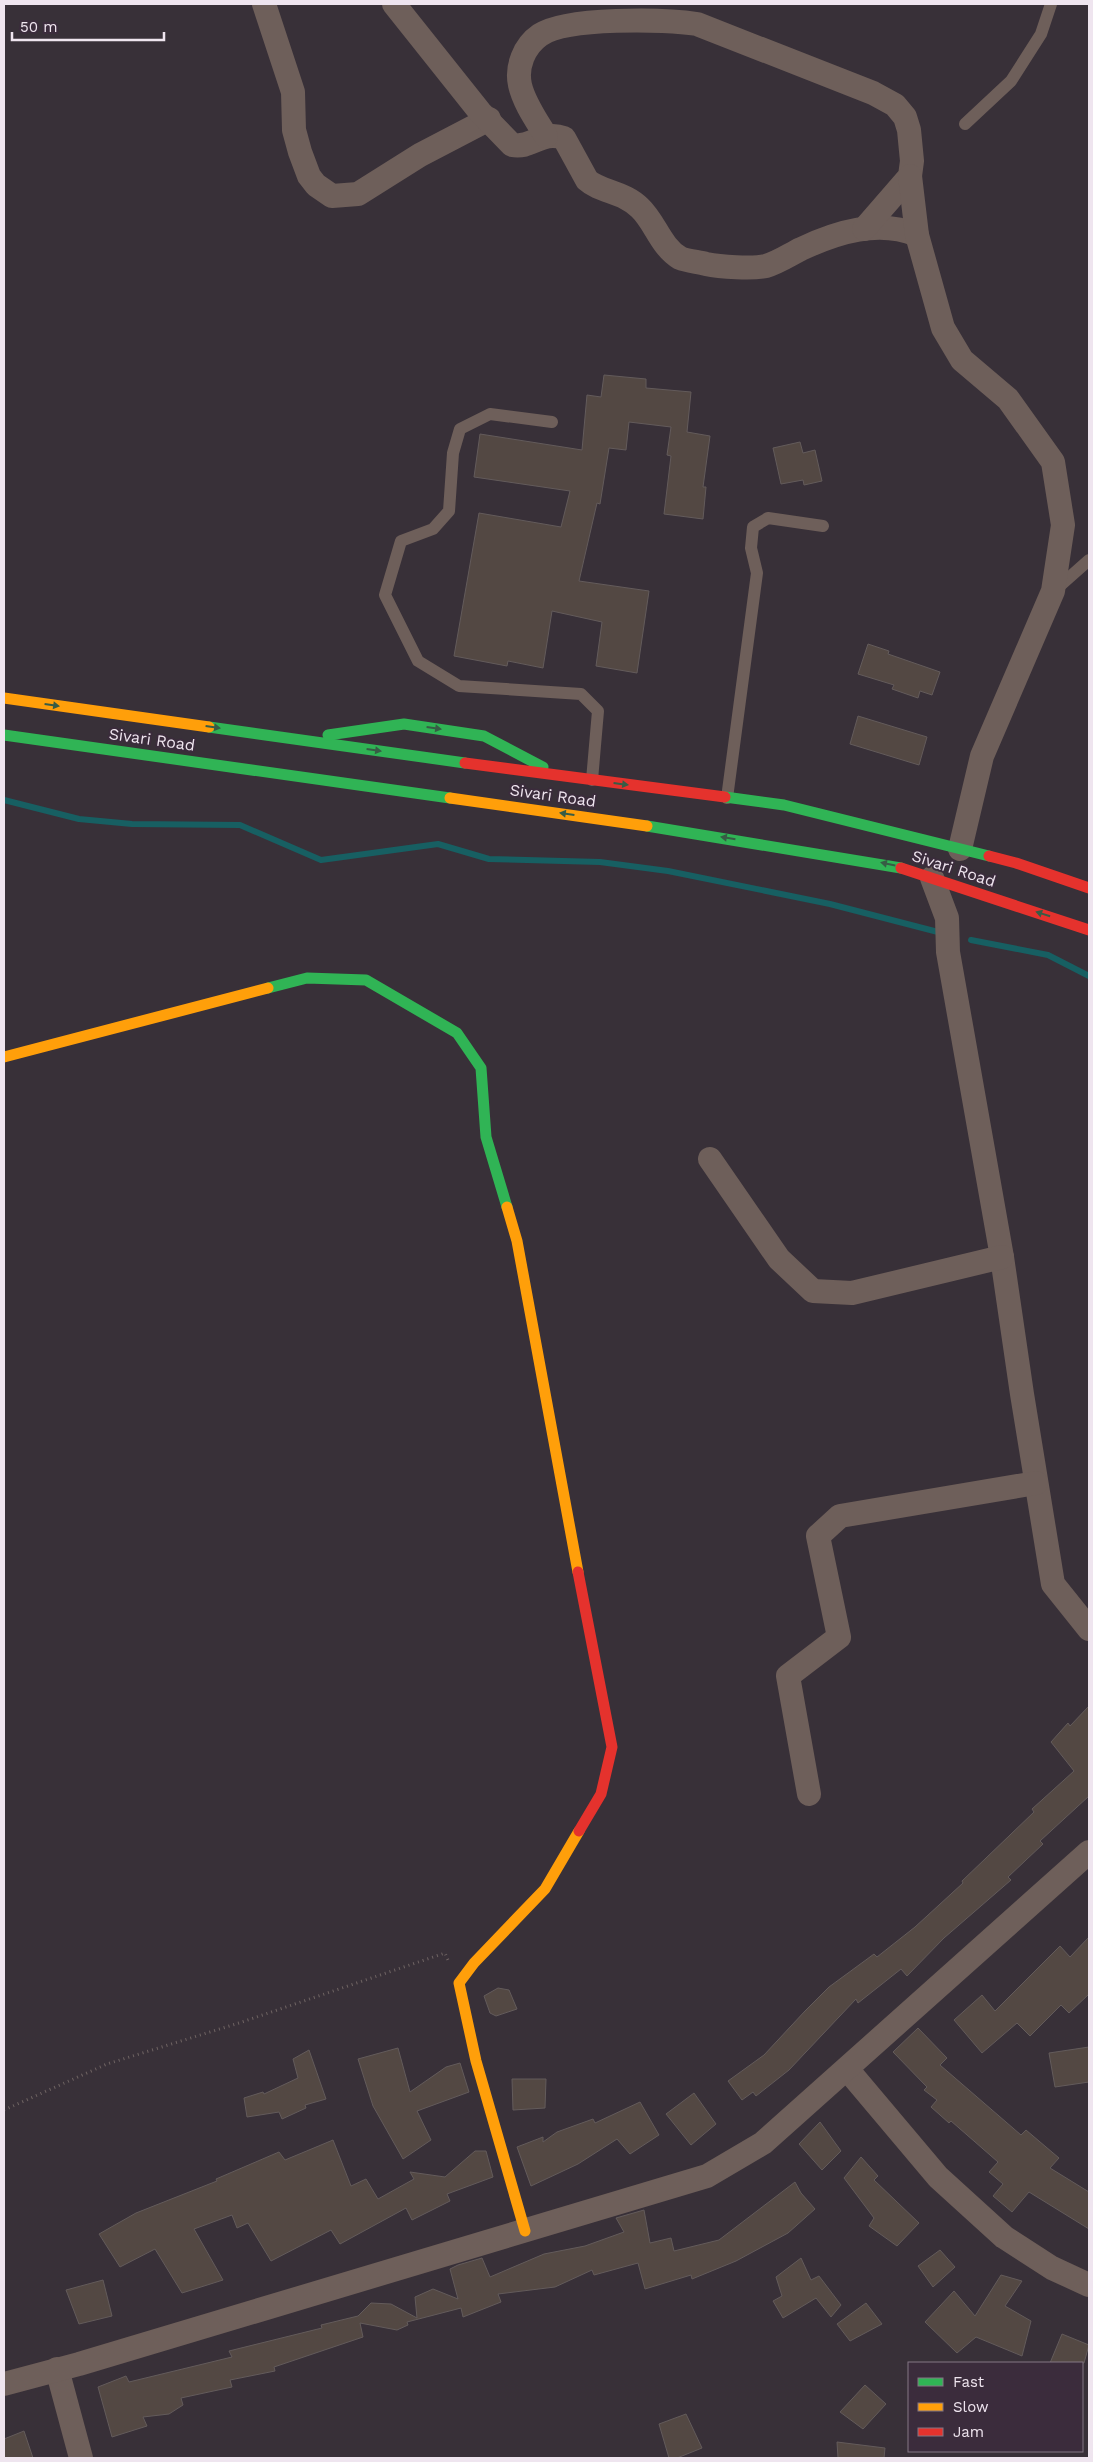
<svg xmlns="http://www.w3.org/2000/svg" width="1093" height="2462" viewBox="0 0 1093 2462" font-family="'Work Sans',sans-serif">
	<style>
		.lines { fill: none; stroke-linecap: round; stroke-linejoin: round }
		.stream { stroke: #175f62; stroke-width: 6 }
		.building { fill: #534843; stroke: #635b5b }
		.path { stroke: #6f6463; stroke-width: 3; stroke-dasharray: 1 4; stroke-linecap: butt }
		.lane { stroke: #6e5f5a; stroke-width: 12 }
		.street { stroke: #6e5f5a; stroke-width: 24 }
		.fast { stroke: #30b455; stroke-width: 11 }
		.slow { stroke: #ff9f0a; stroke-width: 11 }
		.jam { stroke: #e5322d; stroke-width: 11 }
		.oneway { fill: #375c45 }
		.labels { text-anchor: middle; stroke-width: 4; stroke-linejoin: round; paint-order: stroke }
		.street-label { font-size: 16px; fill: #efe5ef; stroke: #3b2c3c }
	</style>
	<rect width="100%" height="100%" fill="#383038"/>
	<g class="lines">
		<g class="stream">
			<polyline points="4,800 79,819 132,824 240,825 321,860 438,844 489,859 600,862 668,871 830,904 938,932"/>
			<polyline points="971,940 1048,955 1089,976"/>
		</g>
	</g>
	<g class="building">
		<polygon points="604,375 646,379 646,388 691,392 687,432 710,436 703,487 706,487 703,519 664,514 671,456 667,455 671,427 629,422 626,450 609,448 600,504 597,503 579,581 649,591 637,673 596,666 602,622 552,611 543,668 508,661 507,666 454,656 479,513 561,527 570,491 474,477 480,434 582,450 587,395 601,397"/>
		<polygon points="800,442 803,453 815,450 822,481 804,485 803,480 781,484 773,448"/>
		<polygon points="868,644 889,651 888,654 940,672 932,695 920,691 918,698 892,689 894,685 858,674"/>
		<polygon points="858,716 927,737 919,765 850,744"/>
		<polygon points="1089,1706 1089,1796 1040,1841 1043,1844 1008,1877 1011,1880 944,1938 907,1976 901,1969 858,2003 856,1999 789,2070 756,2096 753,2092 742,2100 728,2081 764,2055 805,2011 829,1987 874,1954 877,1957 915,1927 963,1883 962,1881 1034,1812 1032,1809 1074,1771 1051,1742 1068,1723 1070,1726"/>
		<polygon points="1089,1937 1089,1994 1069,2013 1061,2005 1030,2036 1017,2023 982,2053 954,2020 982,1995 995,2011 1060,1946 1070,1957"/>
		<polygon points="498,1988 509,1990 517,2009 496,2016 490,2013 484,1996"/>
		<polygon points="918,2028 947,2058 940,2065 1021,2135 1026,2130 1059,2158 1050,2168 1089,2192 1089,2229 1029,2192 1012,2212 993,2196 1003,2184 989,2172 998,2162 951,2121 949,2123 931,2107 937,2100 924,2090 927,2087 893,2052"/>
		<polygon points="1089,2047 1089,2082 1055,2087 1049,2053"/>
		<polygon points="398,2048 410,2092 446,2067 460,2063 469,2092 417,2111 431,2140 403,2159 373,2106 358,2059"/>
		<polygon points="309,2050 326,2099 305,2105 306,2108 282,2119 279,2112 247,2117 244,2098 263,2092 264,2094 298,2078 293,2059"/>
		<polygon points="512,2079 546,2079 545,2108 513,2110"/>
		<polygon points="694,2093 716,2124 691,2145 666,2114"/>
		<polygon points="640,2102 659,2135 630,2154 617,2139 578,2164 531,2186 517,2147 543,2137 543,2142 557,2132 593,2119 595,2123"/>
		<polygon points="820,2122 841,2151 822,2170 799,2144"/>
		<polygon points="333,2140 351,2186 366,2179 378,2199 414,2179 410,2172 445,2177 475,2151 486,2151 493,2177 447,2194 450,2201 412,2220 406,2208 340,2244 331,2230 271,2261 248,2223 237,2228 232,2215 194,2229 223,2280 182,2293 155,2249 120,2267 99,2234 136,2213 217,2181 216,2179 279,2152 285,2160"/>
		<polygon points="861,2157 878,2176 874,2180 919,2223 897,2246 869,2226 874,2218 844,2178"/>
		<polygon points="795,2182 801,2193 815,2209 788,2233 736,2261 692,2279 691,2275 645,2289 638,2263 594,2275 592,2270 555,2287 498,2294 501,2302 463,2317 461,2308 407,2322 408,2325 397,2330 360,2323 363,2337 274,2367 275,2371 230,2380 232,2387 181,2398 183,2405 169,2414 143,2417 147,2426 112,2437 98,2387 126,2376 129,2382 232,2357 229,2351 322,2328 321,2325 358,2316 371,2303 391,2304 417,2318 415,2297 433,2289 458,2299 450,2269 458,2265 482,2258 490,2277 544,2254 585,2246 624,2232 616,2218 644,2210 650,2243 671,2238 674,2251 719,2240"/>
		<polygon points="940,2250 955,2267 933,2287 918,2266"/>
		<polygon points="801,2258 811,2280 819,2276 841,2305 831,2317 816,2298 783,2318 773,2301 782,2296 776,2277"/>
		<polygon points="1001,2275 1022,2281 1005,2306 1031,2321 1022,2356 976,2337 957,2353 925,2322 954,2291 975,2316"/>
		<polygon points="103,2280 112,2316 79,2324 66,2290"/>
		<polygon points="866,2303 882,2324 850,2341 837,2324"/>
		<polygon points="1062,2334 1089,2345 1084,2363 1050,2363"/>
		<polygon points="865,2385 886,2404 863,2429 840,2412"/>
		<polygon points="686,2414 702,2448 677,2458 669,2458 659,2424"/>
		<polygon points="24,2431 33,2458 4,2458 4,2439"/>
		<polygon points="837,2442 885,2448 884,2458 838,2458"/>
	</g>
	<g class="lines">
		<polyline class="path" points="4,2110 107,2064 239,2023 445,1953 448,1960"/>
		<g class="lane">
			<polyline points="965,124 1011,81 1041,34 1051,4"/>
			<polyline points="552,422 490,414 460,429 453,453 449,511 433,529 401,541 385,595 418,661 459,686 581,694 598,711 592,780"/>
			<polyline points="1054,591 1089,560"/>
			<polyline points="727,798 757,573 751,548 753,527 768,518 823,526"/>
		</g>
		<g class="street">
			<polyline points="264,4 293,92 294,130 300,152 309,176 316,185 332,196 358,194 420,155 489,119"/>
			<path d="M394,4L480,112L512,145C532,149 541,130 564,138L587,180C600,192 625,192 640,208C655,222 661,247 680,258C687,261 699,262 706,264C720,267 753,269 766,266C779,262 789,255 801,249C837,232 879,219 917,235"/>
			<path d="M546,136C537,121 524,103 520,85C516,67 524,46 540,35C566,17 665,19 697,24L873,93L895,105L905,117L909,130L912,161L910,176L864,229"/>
			<polyline points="910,176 917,235 943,328 962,360 1008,399 1053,462 1063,525 1053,591 982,756 960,849"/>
			<polyline points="932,878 947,918 948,952 1002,1257 1022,1394 1053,1584 1089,1629"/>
			<polyline points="710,1159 779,1259 813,1291 852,1293 1002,1257"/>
			<polyline points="809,1794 788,1676 839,1637 818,1536 840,1516 1036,1483"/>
			<polyline points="847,2069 938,2177 1004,2237 1052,2268 1089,2285"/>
			<polyline points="57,2369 81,2458"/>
			<polyline points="4,2384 79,2364 707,2176 763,2143 1089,1852"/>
		</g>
		<g class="fast">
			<polyline points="209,727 465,763"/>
			<polyline points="4,735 450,798"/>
			<polyline points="328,735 404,724 484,736 543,767"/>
			<polyline points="725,797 784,805 989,856"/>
			<polyline points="647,826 901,868"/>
			<polyline points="268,988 307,978 366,980 457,1033 481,1068 486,1137 507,1207"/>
		</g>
		<g class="slow">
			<polyline points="4,698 209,727"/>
			<polyline points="450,798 647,826"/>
			<polyline points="4,1057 268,988"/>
			<polyline points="507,1207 517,1241 578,1572"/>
			<polyline points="525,2231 476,2061 459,1983 474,1963 545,1889 579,1831"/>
		</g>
		<g class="jam">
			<polyline points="465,763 725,797"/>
			<polyline points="989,856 1016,863 1089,888"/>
			<polyline points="901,868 1089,930"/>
			<polyline points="578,1572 612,1747 601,1794 579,1831"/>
		</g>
	</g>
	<defs><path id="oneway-solid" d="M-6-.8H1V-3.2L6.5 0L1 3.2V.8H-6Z" transform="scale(1.25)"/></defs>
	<g class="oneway">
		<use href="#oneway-solid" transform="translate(52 705) rotate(8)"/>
		<use href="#oneway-solid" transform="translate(213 727) rotate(8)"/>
		<use href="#oneway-solid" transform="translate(434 728) rotate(8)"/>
		<use href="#oneway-solid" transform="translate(374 750) rotate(8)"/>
		<use href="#oneway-solid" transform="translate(621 784) rotate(7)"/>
		<use href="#oneway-solid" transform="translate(567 814) rotate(-172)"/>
		<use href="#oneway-solid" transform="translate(728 838) rotate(-171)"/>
		<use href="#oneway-solid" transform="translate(888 864) rotate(-168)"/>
		<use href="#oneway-solid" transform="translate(1043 914) rotate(-162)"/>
	</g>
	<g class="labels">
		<g class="street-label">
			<text transform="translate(152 739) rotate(8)" y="6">Sivari Road</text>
			<text transform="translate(553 795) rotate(8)" y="6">Sivari Road</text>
			<text transform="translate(954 868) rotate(18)" y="6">Sivari Road</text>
		</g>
	</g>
	<rect width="1093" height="2462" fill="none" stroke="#efe5ef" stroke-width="10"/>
	<rect x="908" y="2362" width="175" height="90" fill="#3b2c3c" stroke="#837684"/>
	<rect x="918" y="2378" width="25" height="8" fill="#30b455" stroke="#837684"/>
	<text x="953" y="2387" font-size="15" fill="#efe5ef">Fast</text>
	<rect x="918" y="2403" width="25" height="8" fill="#ff9f0a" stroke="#837684"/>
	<text x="953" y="2412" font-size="15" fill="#efe5ef">Slow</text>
	<rect x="918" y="2428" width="25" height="8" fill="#e5322d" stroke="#837684"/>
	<text x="953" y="2437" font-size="15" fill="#efe5ef">Jam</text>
	<path d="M12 32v8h152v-8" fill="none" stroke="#efe5ef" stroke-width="2.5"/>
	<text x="20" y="32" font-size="15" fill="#efe5ef" stroke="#3b2c3c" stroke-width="4" paint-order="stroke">50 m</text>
</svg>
